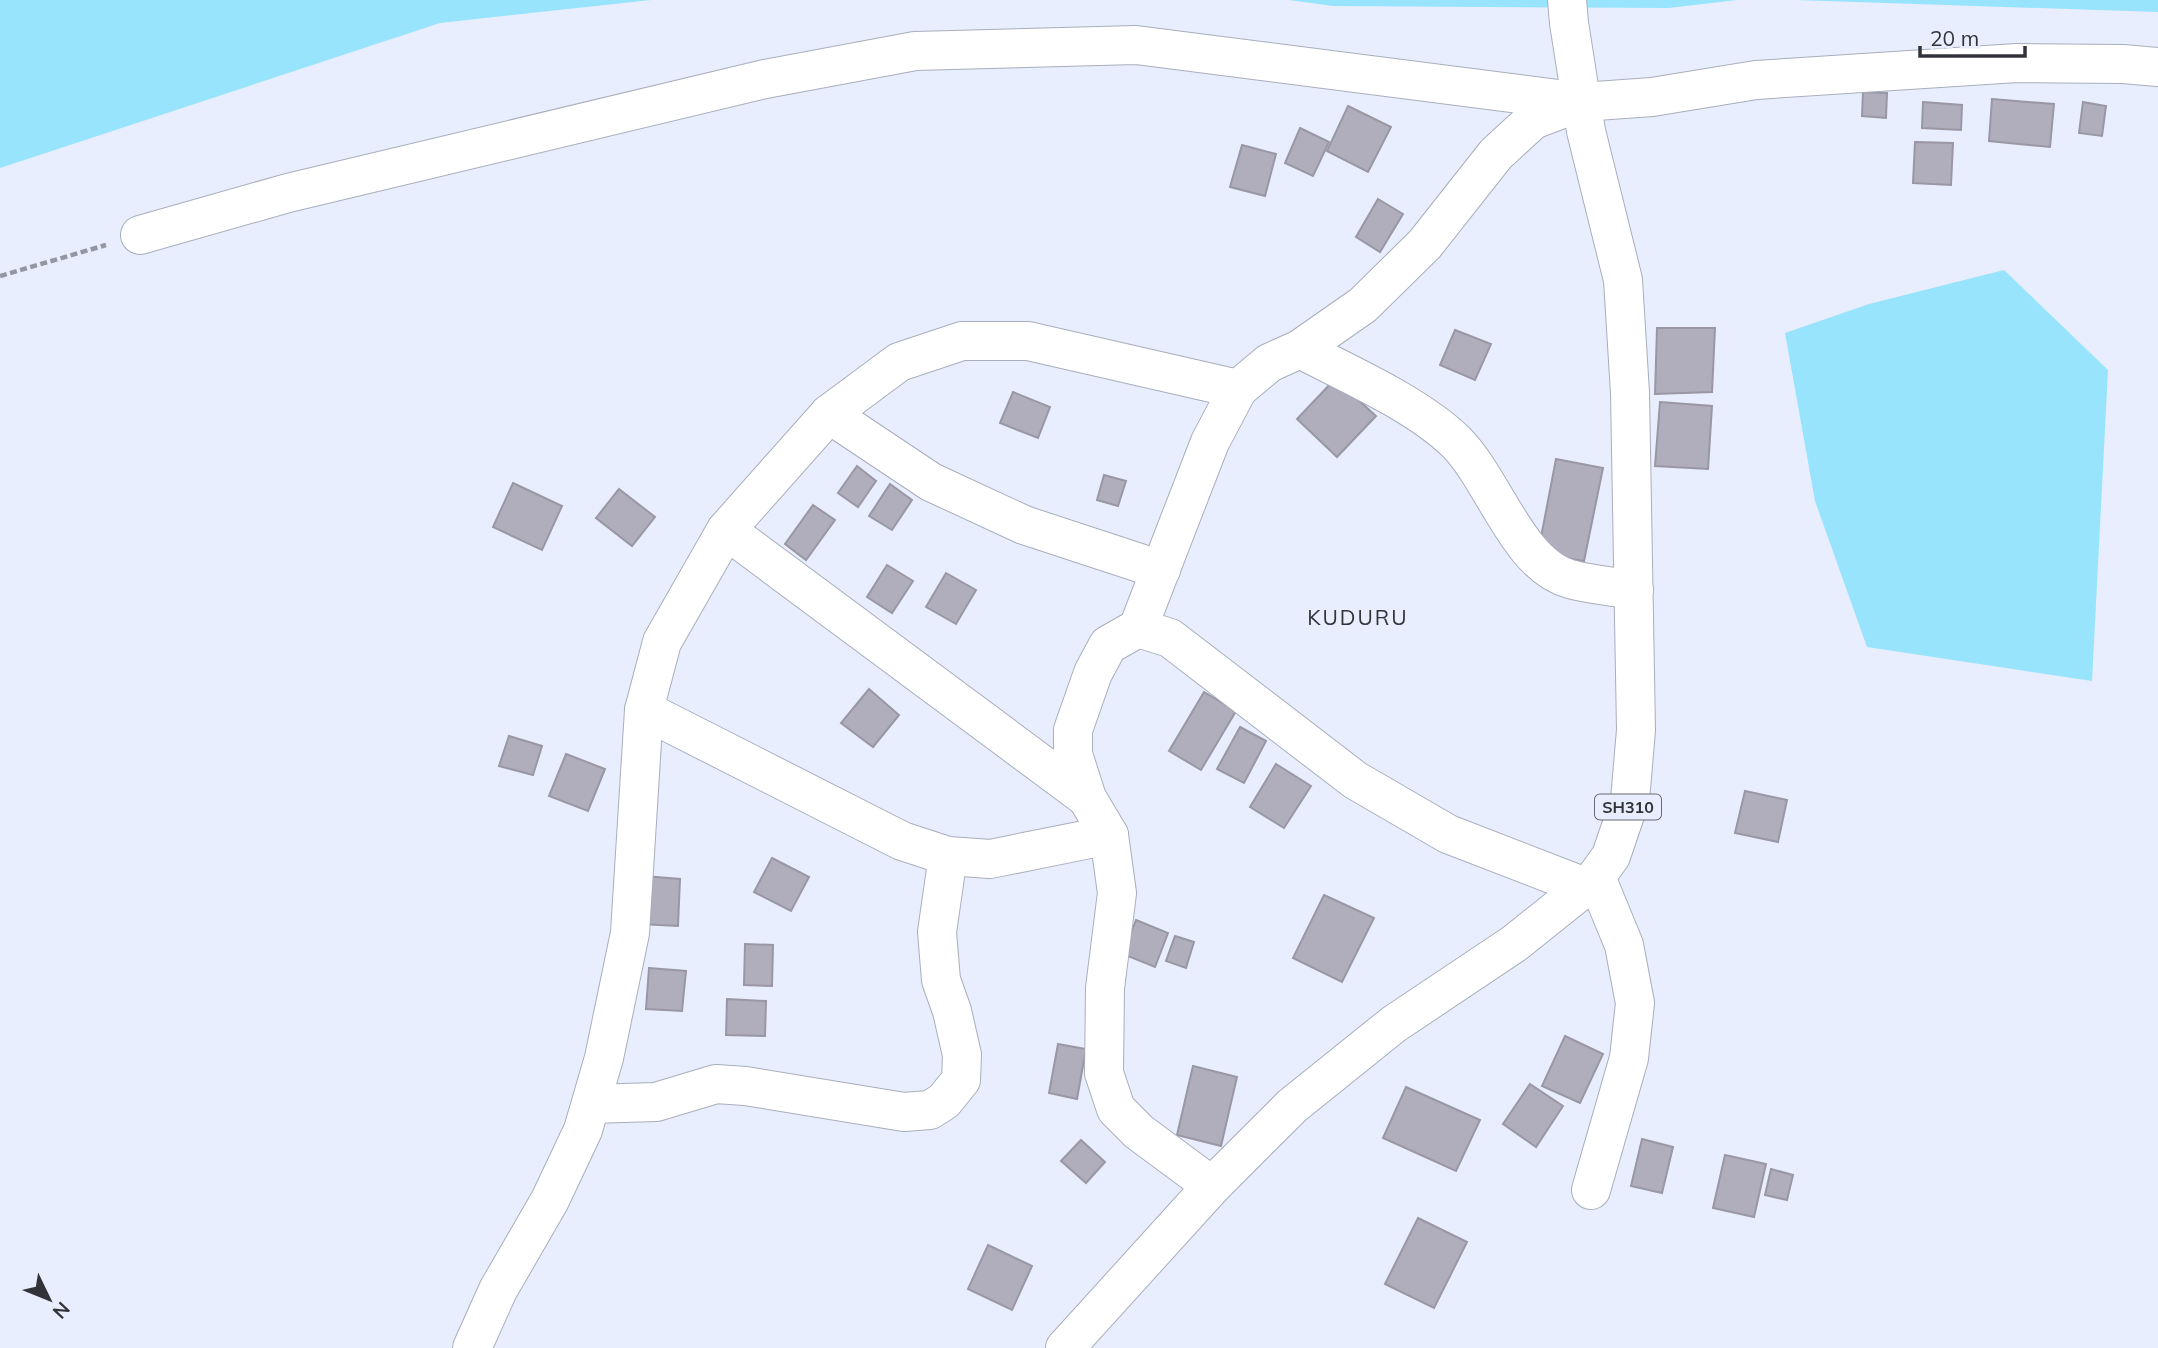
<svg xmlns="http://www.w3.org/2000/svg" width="2158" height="1348" viewBox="0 0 2158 1348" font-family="Mulish,sans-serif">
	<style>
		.water { fill: #98e4fc }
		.building { fill: #b0aebc; stroke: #9a97a5; stroke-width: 2 }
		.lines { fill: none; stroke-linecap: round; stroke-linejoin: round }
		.minor-casing { stroke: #a9aebc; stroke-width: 40 }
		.tertiary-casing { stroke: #a9aebc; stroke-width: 40 }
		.primary-casing { stroke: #a9aebc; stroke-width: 40 }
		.path { stroke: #9397a2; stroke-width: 4.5; stroke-dasharray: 7 3.5; stroke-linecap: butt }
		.minor { stroke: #fff; stroke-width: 38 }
		.tertiary { stroke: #fff; stroke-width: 38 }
		.primary { stroke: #fff; stroke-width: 38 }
		.labels { text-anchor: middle; stroke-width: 7; stroke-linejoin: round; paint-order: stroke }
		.shield { fill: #e8eefd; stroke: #686b73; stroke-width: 2 }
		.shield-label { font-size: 16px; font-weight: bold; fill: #313338 }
		.quarter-label { font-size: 21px; letter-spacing: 2px; fill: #313338; stroke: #e8eefd }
	</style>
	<rect width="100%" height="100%" fill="#e8eefd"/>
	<g class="water">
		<polygon points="0,0 651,0 440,23 0,168"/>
		<polygon points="1289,0 1737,0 1669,8 1333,6"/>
		<polygon points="1796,0 2158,0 2158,12"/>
		<polygon points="2004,270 2108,370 2092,681 1867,647 1815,501 1785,333 1869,304"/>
	</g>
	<g class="building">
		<polygon points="1863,92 1887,93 1886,118 1862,116"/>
		<polygon points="1992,99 2054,104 2050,147 1989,141"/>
		<polygon points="1923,102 1962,105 1961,130 1922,128"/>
		<polygon points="2083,102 2106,106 2102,136 2079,133"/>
		<polygon points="1348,106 1391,127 1368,172 1327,151"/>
		<polygon points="1300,128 1329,142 1313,176 1285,163"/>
		<polygon points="1915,142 1953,143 1951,185 1913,183"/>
		<polygon points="1242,145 1276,154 1265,196 1230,187"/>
		<polygon points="1378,199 1403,214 1380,252 1356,237"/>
		<polygon points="1657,328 1715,328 1712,392 1655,394"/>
		<polygon points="1455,330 1491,344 1475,380 1440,365"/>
		<polygon points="1335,379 1376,416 1337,457 1297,419"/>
		<polygon points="1013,392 1050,407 1038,438 1000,423"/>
		<polygon points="1660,402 1712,406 1708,469 1655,466"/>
		<polygon points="1556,459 1603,468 1584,561 1538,553"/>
		<polygon points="857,466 876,481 858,507 838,493"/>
		<polygon points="1104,475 1126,481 1118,506 1097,500"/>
		<polygon points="513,483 562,506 542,550 493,527"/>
		<polygon points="890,484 912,500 892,530 869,516"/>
		<polygon points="619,489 655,517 632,546 596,518"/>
		<polygon points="813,505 835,520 806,560 785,544"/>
		<polygon points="887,565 913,581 892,613 867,597"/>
		<polygon points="946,573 976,590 956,624 926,607"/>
		<polygon points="869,689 899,715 873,747 841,723"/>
		<polygon points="1204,692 1236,711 1201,770 1169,751"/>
		<polygon points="1240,727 1266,741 1244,783 1217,769"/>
		<polygon points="509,736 542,746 533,775 499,766"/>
		<polygon points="566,754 605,769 588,811 549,796"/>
		<polygon points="1276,764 1311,786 1284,828 1250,807"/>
		<polygon points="1745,791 1787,800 1778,842 1735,833"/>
		<polygon points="772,858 809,877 791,911 754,892"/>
		<polygon points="644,876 680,879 678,926 640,924"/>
		<polygon points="1324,895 1374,918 1342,982 1293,958"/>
		<polygon points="1136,920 1168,933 1155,967 1123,954"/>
		<polygon points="1175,936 1194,942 1186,968 1166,961"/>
		<polygon points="745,944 773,945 772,986 744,985"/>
		<polygon points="649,968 686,971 682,1011 646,1009"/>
		<polygon points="727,999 766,1001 765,1036 726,1035"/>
		<polygon points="1565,1036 1603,1054 1580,1103 1542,1086"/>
		<polygon points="1058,1044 1086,1049 1077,1099 1049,1093"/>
		<polygon points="1193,1066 1237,1077 1221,1146 1177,1135"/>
		<polygon points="1530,1084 1563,1106 1536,1147 1503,1124"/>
		<polygon points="1406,1087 1480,1120 1456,1171 1383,1138"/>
		<polygon points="1642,1139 1673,1147 1662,1193 1631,1186"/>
		<polygon points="1081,1140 1105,1162 1086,1183 1061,1161"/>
		<polygon points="1725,1155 1766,1164 1754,1217 1713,1208"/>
		<polygon points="1771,1169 1793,1175 1787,1200 1765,1195"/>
		<polygon points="1418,1218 1467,1242 1434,1308 1385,1284"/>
		<polygon points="988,1245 1032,1266 1012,1310 968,1289"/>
	</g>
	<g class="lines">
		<defs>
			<g id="minor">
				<polyline points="140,235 288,193 765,79 915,51 1136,45 1582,102"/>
				<path d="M1300,349C1348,374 1417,404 1456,442C1494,480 1518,565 1570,579C1590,585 1613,586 1634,590"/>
				<polyline points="829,414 931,482 1024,525 1161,570"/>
				<polyline points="726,530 1087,798"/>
				<polyline points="1138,628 1210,442 1238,389 1269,363 1300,349 1363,305 1425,244 1496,154 1533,120 1580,102"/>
				<polyline points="644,710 902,841 948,856 990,859 1109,835"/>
				<polyline points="591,1104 656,1102 716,1084 745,1086 904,1112 930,1110 944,1101 961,1080 962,1055 952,1011 941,980 937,932 948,856"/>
				<polyline points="1212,1186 1139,1132 1116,1109 1104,1073 1105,988 1117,893 1109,835 1087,798 1073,754 1073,730 1093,673 1108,645 1138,628 1170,638 1355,780 1448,834 1585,887"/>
				<polyline points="1591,1190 1629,1058 1635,1003 1624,945 1596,877"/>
				<polyline points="472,1348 498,1290 550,1200 583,1130 604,1058 630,933 644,710 662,642 726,530 829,414 899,362 962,341 1028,341 1238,389"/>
			</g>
			<polyline id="tertiary" points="1582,102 1652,97 1756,80 2017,63 2123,64 2158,67"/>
			<polyline id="primary" points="1065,1348 1212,1186 1292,1106 1394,1024 1515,943 1585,887 1596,877 1611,856 1630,800 1636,730 1630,393 1623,280 1586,131 1569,23 1567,0"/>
		</defs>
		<use href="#minor" class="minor-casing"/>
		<use href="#tertiary" class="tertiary-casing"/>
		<use href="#primary" class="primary-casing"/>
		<polyline class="path" points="0,276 106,245"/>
		<use href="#minor" class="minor"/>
		<use href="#tertiary" class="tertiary"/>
		<use href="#primary" class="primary"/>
	</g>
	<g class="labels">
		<rect class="shield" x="1595" y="794.5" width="66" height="25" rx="5"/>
		<g class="shield-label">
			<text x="1628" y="813">SH310</text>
		</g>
		<g class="quarter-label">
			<text x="1358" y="625">KUDURU</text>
		</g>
	</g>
	<g transform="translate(49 1299) rotate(133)" stroke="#e8eefd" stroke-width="5" paint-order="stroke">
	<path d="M0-5L12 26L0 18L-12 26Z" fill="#313338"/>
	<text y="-10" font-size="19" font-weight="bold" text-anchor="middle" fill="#313338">N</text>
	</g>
	<path d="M1920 46v10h105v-10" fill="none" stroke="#313338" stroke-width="3.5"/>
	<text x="1930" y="46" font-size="21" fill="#313338" stroke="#e8eefd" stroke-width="5" paint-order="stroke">20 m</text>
</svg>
